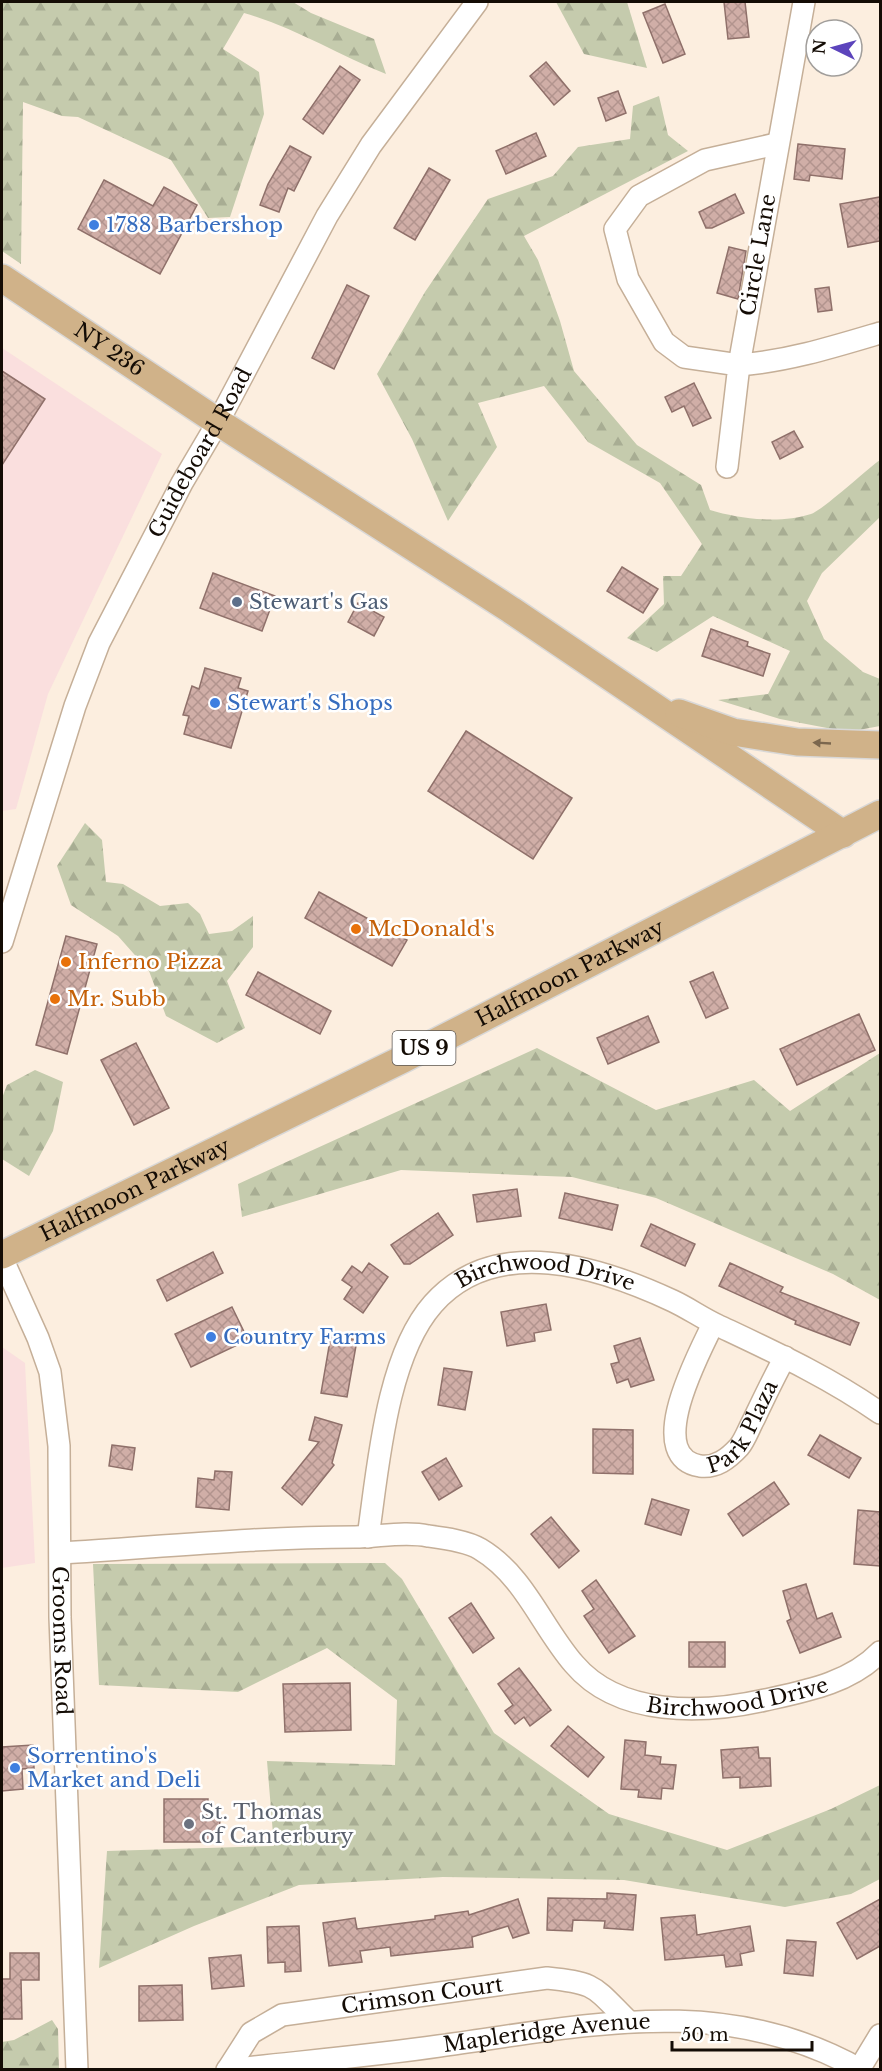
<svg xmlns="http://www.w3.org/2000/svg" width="882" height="2071" viewBox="0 0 882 2071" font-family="'Libre Baskerville',serif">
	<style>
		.commercial { fill: #fadfde }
		.forest { fill: url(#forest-firs) }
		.building { fill: url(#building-cross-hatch); stroke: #8f706a; stroke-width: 1.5 }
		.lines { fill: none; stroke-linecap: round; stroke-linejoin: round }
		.minor-casing { stroke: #c5af98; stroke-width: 24 }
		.major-casing { stroke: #d9d8d7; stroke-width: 30 }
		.minor { stroke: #fff; stroke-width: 21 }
		.major { stroke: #d0b289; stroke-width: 27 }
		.oneway { fill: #7b674e }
		.shop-dot { fill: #3f7fe0; stroke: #fff; stroke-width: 2 }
		.service-dot { fill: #5c6f8a; stroke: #fff; stroke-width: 2 }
		.food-dot { fill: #e8710a; stroke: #fff; stroke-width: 2 }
		.worship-dot { fill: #6b7280; stroke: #fff; stroke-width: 2 }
		.labels { text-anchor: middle; stroke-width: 5; stroke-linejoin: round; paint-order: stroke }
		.shield { fill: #fff; stroke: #5a5550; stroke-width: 1.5 }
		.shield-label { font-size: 20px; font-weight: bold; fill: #140c05 }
		.shop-label { font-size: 21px; fill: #366cbe; stroke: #fff; text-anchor: start }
		.street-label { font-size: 21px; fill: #140c05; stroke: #fff }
		.service-label { font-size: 21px; fill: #4e5e75; stroke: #fff; text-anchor: start }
		.food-label { font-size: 21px; fill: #c56008; stroke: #fff; text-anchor: start }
		.worship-label { font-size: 21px; fill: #5b616d; stroke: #fff; text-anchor: start }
	</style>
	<defs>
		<pattern id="forest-firs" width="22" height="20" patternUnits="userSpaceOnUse" patternTransform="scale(1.5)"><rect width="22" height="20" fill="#c5cbad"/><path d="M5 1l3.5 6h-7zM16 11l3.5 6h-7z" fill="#a8ad93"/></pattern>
		<pattern id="building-cross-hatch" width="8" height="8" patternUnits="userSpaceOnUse" patternTransform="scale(1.5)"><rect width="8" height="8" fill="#d0aea7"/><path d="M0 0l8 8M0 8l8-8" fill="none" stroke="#b2948e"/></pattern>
	</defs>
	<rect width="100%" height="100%" fill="#fceedf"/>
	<g class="commercial">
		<polygon points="2,348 162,454 48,694 16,809 2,811"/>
		<polygon points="2,1347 25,1363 35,1563 2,1568"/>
	</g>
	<g class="forest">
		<path d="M2,2H293L311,13L374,39L386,74C338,55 294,27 244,13L223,49L259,72L264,114L230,217L208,218L171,160L78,117L62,116L23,102L21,264L2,251Z"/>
		<polygon points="556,2 627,2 647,68 584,54"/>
		<path d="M659,96L668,135L688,151L524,236L538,260L560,321L574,371L637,445L701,485L710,510C740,519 780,524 811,514C823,510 866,470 880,460V517L822,573L807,601L824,639L863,672L880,679V726L848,732L780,719L718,700L768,694L790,651L713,616L657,652L627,638L664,604L663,576H681L702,544L660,483L588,442L544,386L478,403L497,447L448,521L412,439L377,374L425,292L488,199L553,176L578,147L630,139L633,106Z"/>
		<polygon points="85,823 102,840 106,882 123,884 160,906 188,903 200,914 209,934 232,931 253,916 253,947 227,981 245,1028 217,1043 166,1016 149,971 118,936 71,905 57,866"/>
		<polygon points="537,1048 656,1110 754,1080 790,1111 880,1053 880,1300 833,1274 656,1198 572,1177 401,1170 242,1217 238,1184"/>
		<polygon points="35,1070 63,1082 53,1131 29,1176 2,1159 2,1098 7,1085"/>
		<polygon points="385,1563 402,1579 494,1733 609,1814 727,1850 831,1809 880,1785 880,1879 851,1894 785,1907 624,1880 443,1877 299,1885 194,1926 99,1968 107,1851 274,1846 267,1761 395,1765 397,1700 327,1648 238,1692 99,1685 93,1564"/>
		<polygon points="52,2020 58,2029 59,2069 2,2069 2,2042 14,2040"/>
	</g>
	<g class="building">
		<polygon points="724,2 745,2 749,37 728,39"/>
		<polygon points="665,4 685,54 663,63 643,13"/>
		<polygon points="546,62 570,91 554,105 530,76"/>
		<polygon points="340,66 360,80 323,134 303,119"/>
		<polygon points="618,91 626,113 606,121 598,98"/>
		<polygon points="536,133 546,156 506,174 496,151"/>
		<polygon points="798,144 845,149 842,179 810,175 809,181 794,179"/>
		<polygon points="290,146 311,157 294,191 288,188 279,212 260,205 268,184"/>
		<polygon points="429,168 450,180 415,240 394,228"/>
		<polygon points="104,180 153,206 164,187 197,205 160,274 78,229"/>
		<polygon points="735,194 744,213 712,228 706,228 699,212"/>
		<polygon points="880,197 880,241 848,247 840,204"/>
		<polygon points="729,247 746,251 738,299 717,293"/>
		<polygon points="347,285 369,296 334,369 312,358"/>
		<polygon points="829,287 832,310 818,312 815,289"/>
		<polygon points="2,371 45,399 2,465"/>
		<polygon points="694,383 711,418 693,426 684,406 672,412 665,397"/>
		<polygon points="794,431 803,447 780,459 772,442"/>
		<polygon points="622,567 658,589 643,613 607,591"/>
		<polygon points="213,573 275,596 262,631 200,608"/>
		<polygon points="358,603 384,617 374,636 348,622"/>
		<polygon points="711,629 748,642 747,646 770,654 763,676 702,656"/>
		<polygon points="205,668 241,678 238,688 248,691 231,748 184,734 189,716 183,715 192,686 199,689"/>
		<polygon points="466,731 572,798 533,859 428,791"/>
		<polygon points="319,892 407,940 392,966 305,918"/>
		<polygon points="66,936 97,944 67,1054 36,1045"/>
		<polygon points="258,972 331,1011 320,1034 246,995"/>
		<polygon points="713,972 728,1008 706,1018 690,982"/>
		<polygon points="859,1014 875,1050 797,1085 780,1049"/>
		<polygon points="648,1016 659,1042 608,1064 597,1038"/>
		<polygon points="136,1043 169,1108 134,1125 101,1060"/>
		<polygon points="517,1189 521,1216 477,1222 473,1195"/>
		<polygon points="565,1193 618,1205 612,1230 559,1218"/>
		<polygon points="438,1213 453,1235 410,1264 404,1264 391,1245"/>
		<polygon points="651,1224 695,1244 685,1266 641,1246"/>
		<polygon points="213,1252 223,1273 167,1301 157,1280"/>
		<polygon points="369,1263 388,1277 363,1313 344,1299 352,1287 342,1280 352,1266 362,1273"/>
		<polygon points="730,1263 783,1287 780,1292 859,1323 850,1345 795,1324 796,1321 719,1286"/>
		<polygon points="546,1304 551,1330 534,1333 535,1341 507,1346 501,1312"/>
		<polygon points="232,1307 248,1340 191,1367 175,1334"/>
		<polygon points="331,1335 357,1340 347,1397 321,1393"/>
		<polygon points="640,1338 654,1380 631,1387 628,1379 617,1383 611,1364 619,1362 614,1346"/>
		<polygon points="444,1368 472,1372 465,1410 438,1405"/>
		<polygon points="315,1417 342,1425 332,1463 334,1465 302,1505 282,1488 319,1442 309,1440"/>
		<polygon points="593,1429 633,1430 633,1474 593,1473"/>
		<polygon points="820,1435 861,1458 849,1478 808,1455"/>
		<polygon points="112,1445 135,1448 132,1470 109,1466"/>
		<polygon points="446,1458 462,1486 439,1500 422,1472"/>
		<polygon points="215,1471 232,1472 229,1510 196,1507 198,1478 214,1480"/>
		<polygon points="774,1482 789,1504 743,1536 728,1514"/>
		<polygon points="652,1499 689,1510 681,1535 645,1524"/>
		<polygon points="858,1510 880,1512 880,1566 854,1564"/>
		<polygon points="551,1517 579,1551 559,1568 531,1534"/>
		<polygon points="596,1580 635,1636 609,1653 584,1616 594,1609 582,1591"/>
		<polygon points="806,1584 817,1619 832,1613 841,1637 800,1653 787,1621 791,1619 783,1591"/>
		<polygon points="471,1603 494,1638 473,1653 449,1618"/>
		<rect x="689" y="1642" width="36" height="25"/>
		<polygon points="519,1668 551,1710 530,1726 524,1717 515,1724 505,1711 513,1705 498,1684"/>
		<polygon points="350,1683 351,1730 285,1732 283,1684"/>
		<polygon points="568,1726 604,1757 588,1777 551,1746"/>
		<polygon points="625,1740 646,1742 645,1755 661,1757 660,1764 676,1765 673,1789 662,1788 661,1799 638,1797 639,1790 621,1789"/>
		<polygon points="33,1745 34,1768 22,1769 23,1789 2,1791 2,1747"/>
		<polygon points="758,1747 759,1758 770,1758 771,1786 740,1788 740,1777 723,1778 721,1750"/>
		<polygon points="164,1799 208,1799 207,1816 220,1817 219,1842 164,1842"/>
		<polygon points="607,1893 636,1895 633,1930 604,1928 605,1921 573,1920 572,1931 547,1930 548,1898 607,1899"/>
		<polygon points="518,1899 529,1933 513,1938 508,1926 472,1937 473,1947 391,1956 390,1947 360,1951 362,1962 329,1966 323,1923 355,1918 357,1929 435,1919 435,1916 468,1911 469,1915"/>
		<polygon points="880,1899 880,1946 857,1959 837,1923"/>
		<polygon points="695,1915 697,1935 750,1926 754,1951 740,1954 742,1965 726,1967 724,1955 665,1960 661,1918"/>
		<polygon points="299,1926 301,1971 285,1972 285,1962 268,1963 267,1927"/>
		<polygon points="787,1940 816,1942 813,1976 784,1973"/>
		<polygon points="10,1953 39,1953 39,1980 21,1980 22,2019 2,2019 2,1979 10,1979"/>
		<polygon points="241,1955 244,1986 212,1989 209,1958"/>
		<polygon points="182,1985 183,2020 139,2021 139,1986"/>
	</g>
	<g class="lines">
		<defs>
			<g id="minor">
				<path d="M804,2L739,365C788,361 833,347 880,333"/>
				<polyline points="727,467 739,365 684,357 664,342 628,279 615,229 639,196 705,160 776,144"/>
				<path id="s1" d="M2,942L75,706L99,643L182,483L218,422L327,216L371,145L477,2"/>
				<path id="s2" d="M2,1258L38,1338L50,1372L59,1446L60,1617L77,2070"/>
				<path id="s3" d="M713,1324C701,1350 642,1456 700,1466C716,1468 728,1459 739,1447C745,1440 749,1428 754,1419C764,1398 774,1377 785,1357"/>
				<path id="s4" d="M368,1537C378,1469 386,1357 433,1304C496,1233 600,1267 673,1301C688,1308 702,1318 717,1325C774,1352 829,1377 880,1413"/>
				<path id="s5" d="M61,1553C159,1547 257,1537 355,1537C378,1537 405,1531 428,1536C443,1538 467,1541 480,1549C525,1576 541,1626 574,1664C619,1717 703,1714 765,1700C806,1691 850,1683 880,1652"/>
				<polyline points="860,2068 880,2035"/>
				<path id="s6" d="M228,2069L251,2033L282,2015L547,1978C596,1983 593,1986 627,2020"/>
				<path id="s7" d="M227,2070C298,2062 369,2056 439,2046C586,2026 724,1992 861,2070"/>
			</g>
			<g id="major">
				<path id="s8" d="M2,278L218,422L511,610L843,834"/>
				<polyline points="679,713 733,732 797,742 880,745"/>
				<path id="s9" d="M2,1255L403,1059L880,814"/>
			</g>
		</defs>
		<use href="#minor" class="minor-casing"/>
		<use href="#major" class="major-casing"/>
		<use href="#minor" class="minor"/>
		<use href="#major" class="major"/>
	</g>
	<defs><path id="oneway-solid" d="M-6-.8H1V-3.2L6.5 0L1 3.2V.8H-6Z" transform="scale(1.5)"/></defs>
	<use class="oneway" href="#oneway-solid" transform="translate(822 743) rotate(-177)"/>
	<g class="shop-dot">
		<circle cx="94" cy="225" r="6"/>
		<circle cx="215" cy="703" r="6"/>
		<circle cx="211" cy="1337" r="6"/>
		<circle cx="15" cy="1768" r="6"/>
	</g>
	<circle class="service-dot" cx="237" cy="602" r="6"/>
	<g class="food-dot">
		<circle cx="356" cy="929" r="6"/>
		<circle cx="66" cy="962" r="6"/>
		<circle cx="55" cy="999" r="6"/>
	</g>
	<circle class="worship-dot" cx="189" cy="1824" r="6"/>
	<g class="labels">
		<rect class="shield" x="392.5" y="1031" width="63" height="34" rx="4.5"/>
		<g class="shield-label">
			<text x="424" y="1055">US 9</text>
		</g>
		<g class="shop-label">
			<text x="106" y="232">1788 Barbershop</text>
			<text x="227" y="710">Stewart's Shops</text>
			<text x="223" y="1344">Country Farms</text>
			<text x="27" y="1763">Sorrentino's<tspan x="27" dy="24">Market and Deli</tspan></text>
		</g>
		<g class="street-label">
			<text transform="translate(758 255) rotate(-80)" y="7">Circle Lane</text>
			<text dy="7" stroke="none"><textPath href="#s8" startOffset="129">NY 236</textPath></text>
			<text dy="7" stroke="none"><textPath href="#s1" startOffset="530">Guideboard Road</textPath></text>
			<text dy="7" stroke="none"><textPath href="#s9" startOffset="634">Halfmoon Parkway</textPath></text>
			<text dy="7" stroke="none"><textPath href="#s9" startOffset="148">Halfmoon Parkway</textPath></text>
			<text dy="7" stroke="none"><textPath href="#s4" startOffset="369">Birchwood Drive</textPath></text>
			<text dy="7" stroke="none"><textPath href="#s3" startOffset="225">Park Plaza</textPath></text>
			<text dy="7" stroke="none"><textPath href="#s2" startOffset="393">Grooms Road</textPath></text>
			<text dy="7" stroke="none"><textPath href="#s5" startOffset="748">Birchwood Drive</textPath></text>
			<text dy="7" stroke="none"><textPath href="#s6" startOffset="220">Crimson Court</textPath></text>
			<text dy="7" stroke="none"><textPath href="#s7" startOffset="322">Mapleridge Avenue</textPath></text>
		</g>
		<g class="service-label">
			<text x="249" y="609">Stewart's Gas</text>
		</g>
		<g class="food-label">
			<text x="368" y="936">McDonald's</text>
			<text x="78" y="969">Inferno Pizza</text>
			<text x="67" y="1006">Mr. Subb</text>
		</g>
		<g class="worship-label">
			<text x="201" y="1819">St. Thomas<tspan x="201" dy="24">of Canterbury</tspan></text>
		</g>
	</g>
	<rect width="882" height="2071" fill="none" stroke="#140c05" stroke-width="6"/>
	<g transform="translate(834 48) rotate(275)"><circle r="28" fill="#ffffff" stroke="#a19e9b" stroke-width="1.5"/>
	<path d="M0-4.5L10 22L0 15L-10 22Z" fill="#5c44bc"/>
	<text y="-9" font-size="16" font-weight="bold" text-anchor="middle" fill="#140c05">N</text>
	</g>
	<path d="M672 2041v9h140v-9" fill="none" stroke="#140c05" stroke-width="3"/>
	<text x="681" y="2041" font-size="18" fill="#140c05" stroke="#ffffff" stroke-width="4.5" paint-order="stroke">50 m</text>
</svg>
